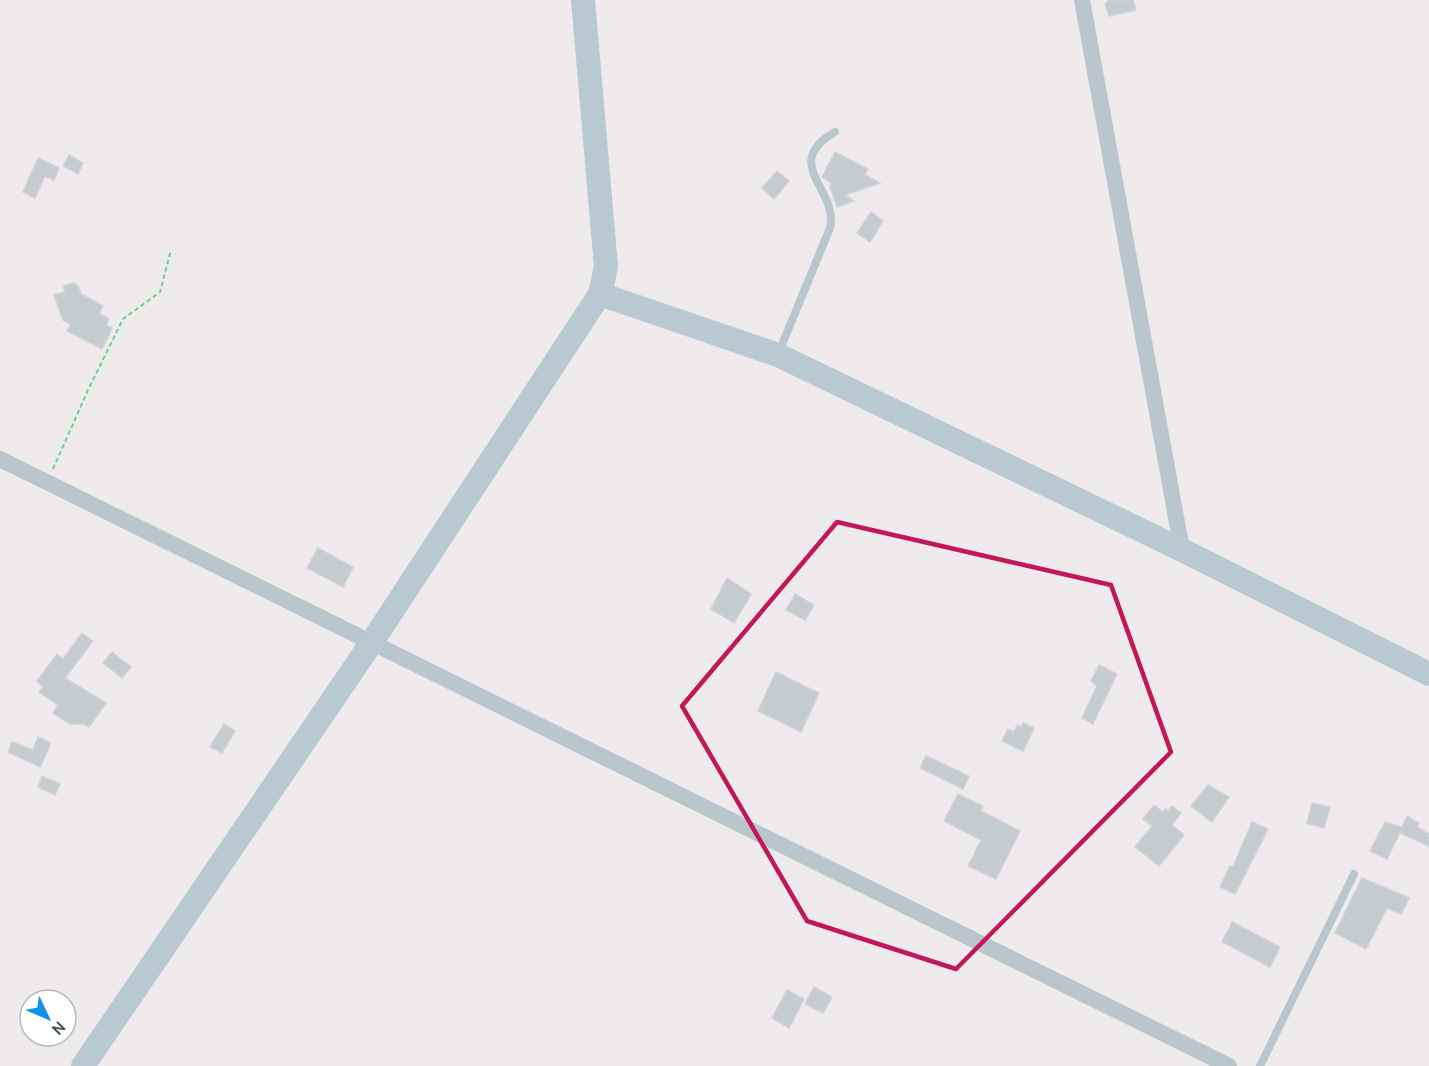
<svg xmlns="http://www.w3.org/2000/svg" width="1429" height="1066" viewBox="0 0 1429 1066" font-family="Cabin,sans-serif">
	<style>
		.building { fill: #c5cbcf; stroke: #cfd3d8; stroke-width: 1.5 }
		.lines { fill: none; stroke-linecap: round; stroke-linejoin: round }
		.path { stroke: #6cd08d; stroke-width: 2; stroke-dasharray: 4.5 3; stroke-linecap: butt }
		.lane { stroke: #b9c7cc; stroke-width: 8 }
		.street { stroke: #b9c7cc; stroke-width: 16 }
		.secondary { stroke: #b8c9d2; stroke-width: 24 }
		.marked { fill: none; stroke: #c2185b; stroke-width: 4.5; stroke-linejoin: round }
	</style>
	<rect width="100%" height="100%" fill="#efebec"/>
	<g class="building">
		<polygon points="1109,0 1133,0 1136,10 1109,16 1105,4"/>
		<polygon points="835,152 868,169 865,175 880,183 845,195 854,201 837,207 830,186 832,184 822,177"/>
		<polygon points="69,155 83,163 78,174 63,166"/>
		<polygon points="38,158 59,168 54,180 45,176 35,198 23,192"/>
		<polygon points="777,171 789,181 774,199 762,188"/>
		<polygon points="871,212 883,221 870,242 857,233"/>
		<polygon points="73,283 78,286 81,294 103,306 99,313 109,319 106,325 112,328 102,349 67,331 71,324 63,320 54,295 65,292 63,286"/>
		<polygon points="318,548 353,567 343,587 307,568"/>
		<polygon points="727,578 751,594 734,623 711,609"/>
		<polygon points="795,594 814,605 805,620 786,610"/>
		<polygon points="82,633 93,641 65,678 106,703 89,727 83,724 70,724 53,713 58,705 39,692 43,687 37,681 57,654 63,659"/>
		<polygon points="112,652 131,667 122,678 103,663"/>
		<polygon points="1099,665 1117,674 1093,724 1082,718 1097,686 1091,681"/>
		<polygon points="776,672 819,693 801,732 758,711"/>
		<polygon points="1023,723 1034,728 1023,751 1002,741 1008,729 1014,732 1017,725 1021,727"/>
		<polygon points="224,724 235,731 222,753 210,747"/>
		<polygon points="38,737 51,743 40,767 8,752 12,742 33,750"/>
		<polygon points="926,756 969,776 963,789 920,768"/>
		<polygon points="42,776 60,784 55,795 38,787"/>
		<polygon points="1208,785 1229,797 1212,822 1191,806"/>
		<polygon points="958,794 983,806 981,811 1020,831 996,879 968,866 981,840 944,821"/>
		<polygon points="1312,803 1330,807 1324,828 1307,823"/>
		<polygon points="1154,805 1163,812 1165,809 1168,811 1172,806 1181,813 1172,825 1184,835 1159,866 1135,847 1152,826 1143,819"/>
		<polygon points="1407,816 1419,823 1417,827 1429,834 1429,846 1400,833 1402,828 1387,859 1370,851 1385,822 1402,827"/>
		<polygon points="1252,822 1268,829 1235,894 1220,887 1230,866 1233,867"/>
		<polygon points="1362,878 1409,898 1401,914 1387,908 1366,949 1335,933"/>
		<polygon points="1232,922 1280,947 1270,967 1222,942"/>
		<polygon points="814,987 832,997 823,1013 805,1004"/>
		<polygon points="787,990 804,999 789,1028 772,1018"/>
	</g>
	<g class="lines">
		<polyline class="path" points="53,469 88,390 123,319 160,292 171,250"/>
		<g class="lane">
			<path d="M779,352L830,228C839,189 780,164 835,132"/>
			<polyline points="1260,1066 1354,874"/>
		</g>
		<g class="street">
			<polyline points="1082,0 1182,550"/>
			<polyline points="0,459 1229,1066"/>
		</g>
		<g class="secondary">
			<polyline points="600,294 778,355 1182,550 1429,674"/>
			<polyline points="83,1066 372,642 600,294 606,267 583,0"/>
		</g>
	</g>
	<path class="marked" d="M837,522L1111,585L1171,752L956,969L807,921L682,706Z"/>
	<g transform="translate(48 1018) rotate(134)"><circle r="28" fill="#ffffff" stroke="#b4babd" stroke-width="1.5"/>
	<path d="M0-4.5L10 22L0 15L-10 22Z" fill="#0e93e6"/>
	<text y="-9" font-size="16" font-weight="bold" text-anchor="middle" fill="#43535a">N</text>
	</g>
</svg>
